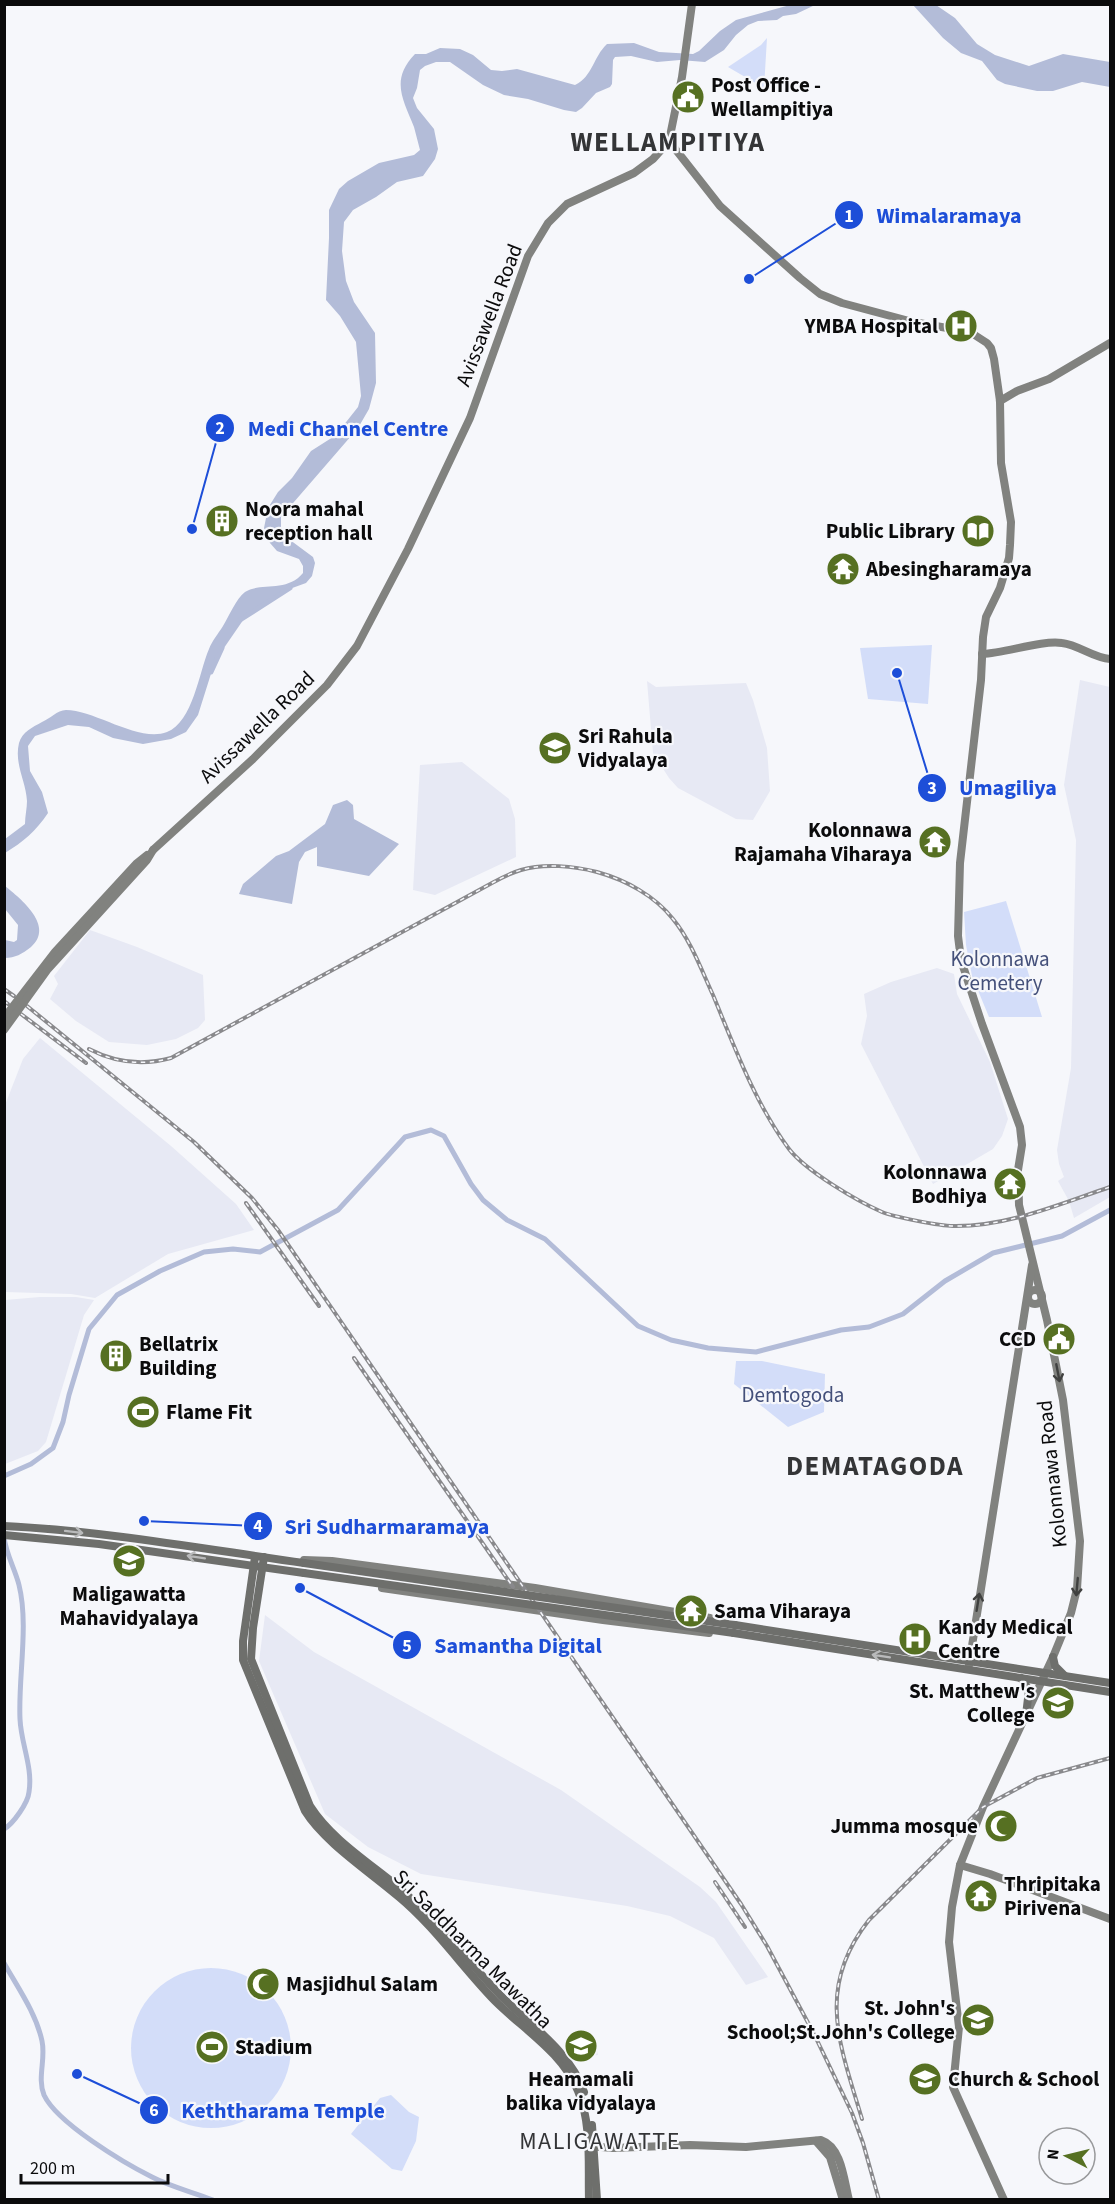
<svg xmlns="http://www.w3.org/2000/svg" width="1115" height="2204" viewBox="0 0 1115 2204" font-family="'Source Sans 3',sans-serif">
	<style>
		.built { fill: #e7e9f4 }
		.green { fill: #d3ddf9 }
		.water { fill: #b3bcd8 }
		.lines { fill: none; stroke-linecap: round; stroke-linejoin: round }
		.canal { stroke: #b3bcd8; stroke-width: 5 }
		.major { stroke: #81827f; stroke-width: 8 }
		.highway { stroke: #6e6f6c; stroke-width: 8 }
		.rail-casing { stroke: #89898c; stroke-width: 4 }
		.rail { stroke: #f6f7fb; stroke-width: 1.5; stroke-dasharray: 4.5; stroke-linecap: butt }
		.major-bridge { stroke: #81827f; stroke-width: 8 }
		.highway-bridge { stroke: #6e6f6c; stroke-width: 8 }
		.oneway { stroke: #404140 }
		.oneway2 { stroke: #b9babb }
		.labels { text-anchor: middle; stroke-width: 4.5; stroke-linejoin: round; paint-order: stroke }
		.poi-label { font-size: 21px; font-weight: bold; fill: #0b0b0c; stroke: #f6f7fb; text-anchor: start }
		.street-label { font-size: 21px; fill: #0b0b0c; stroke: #f6f7fb }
		.park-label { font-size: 21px; fill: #44507a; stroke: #f6f7fb }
		.quarter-label { font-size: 24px; letter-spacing: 1.5px; fill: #343537; stroke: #f6f7fb }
		.district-label { font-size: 27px; font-weight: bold; letter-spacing: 1.5px; fill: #343537; stroke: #f6f7fb }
		.leader { fill: none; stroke: #1d4ed8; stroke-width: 2 }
		.callout-dot { fill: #1d4ed8; stroke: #f6f7fb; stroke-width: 2 }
		.mark-label { font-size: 18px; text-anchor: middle; font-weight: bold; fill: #fff }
		.callout-label { font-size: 22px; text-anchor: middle; font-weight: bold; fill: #1d4ed8; stroke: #f6f7fb; stroke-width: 4.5; stroke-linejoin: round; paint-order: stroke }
	</style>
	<rect width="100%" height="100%" fill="#f6f7fb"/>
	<g class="built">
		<polygon points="1080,680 1110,687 1110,1197 1074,1218 1069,1201 1058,1181 1064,1177 1059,1164 1057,1150 1071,1068 1076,840 1064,785"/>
		<polygon points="647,681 656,687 746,683 753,700 767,748 770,791 753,820 736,819 678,788 669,778 653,753"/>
		<polygon points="462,762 509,799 515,819 516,857 435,895 413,890 420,765"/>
		<polygon points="90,930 137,947 203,975 205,1020 198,1028 176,1039 147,1045 109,1042 76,1021 50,999 58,984 54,976"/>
		<polygon points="937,968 954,974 957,994 990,1062 1008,1119 1002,1136 993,1149 933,1184 861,1044 867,1016 864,994 891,982"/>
		<polygon points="40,1038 171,1146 236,1204 254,1230 168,1254 95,1298 71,1294 5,1292 5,1105 23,1059"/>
		<polygon points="40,1297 76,1297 94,1300 84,1315 46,1442 38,1451 5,1464 5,1300"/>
		<polygon points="265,1615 314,1652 561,1790 700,1887 716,1902 768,1977 746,1985 714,1938 670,1916 627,1906 421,1874 368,1847 325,1814 259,1661"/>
		<polygon points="575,2036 576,2041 582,2044 595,2043 598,2055 576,2058 570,2051 567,2054 564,2047 569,2046 569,2040"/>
	</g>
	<g class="green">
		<polygon points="767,38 764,88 728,67 761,45"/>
		<polygon points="932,645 928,704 868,699 860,648"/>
		<polygon points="1006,901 1042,1017 989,1017 972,976 966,945 964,912"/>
		<polygon points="736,1361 762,1361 825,1374 824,1412 788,1427 734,1384"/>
		<circle cx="211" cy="2048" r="80"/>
		<polygon points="391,2095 409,2112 419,2117 416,2141 402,2171 392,2169 351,2134 380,2098"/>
	</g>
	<g class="water">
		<path d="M790,5H815L796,14L783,16L777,20L758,21L748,25L736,35L724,50L705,62L680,60L657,62L631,56L615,57L613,60L612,84L610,87L596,93L582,108L576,112L564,110L528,99L504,95L483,85L450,62H436L425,66L420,70L417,88L413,98L417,108L434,129L438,149L435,159L423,176L397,182L376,197L353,210L344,222L342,251L346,281L354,302L375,333L376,383L369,409L358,428L281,517V529L286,537L313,557L315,563L312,576L306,583L284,591L248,613L215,661L198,715L186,732L171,739L143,744L113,738L89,727L68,725L35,736L28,746L30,771L42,792L48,813C36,831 23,842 5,853V839L25,824C25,816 27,808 27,801C26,781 14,764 19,743C22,732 33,727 42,722C50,719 57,710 66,710C95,710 139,743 167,732C193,722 199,672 209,649C212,641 218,634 223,626C229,616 236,599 245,592C259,582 287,593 303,573V566L299,559L277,551L270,543L264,528L268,508L278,492L292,478L311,451L333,437L339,431L358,407L361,396L356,342L340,316L326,300L329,238V210L339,189L348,181L379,163L414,155L420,150C418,142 416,135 414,127C403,99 390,80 415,54H426L440,48L460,49L473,55L491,70L502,71L517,69L575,85C593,76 593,57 607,44L634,43L659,52L693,54L699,51L720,31L736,20Z"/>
		<polygon points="913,5 936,5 955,18 977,44 995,55 1029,66 1063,54 1110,62 1110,87 1082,82 1053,91 1037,91 1005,84 997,80 982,61 961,53 943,38"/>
		<polygon points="347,800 353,805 354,819 399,844 369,876 317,866 317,847 305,852 299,862 292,904 239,894 243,884 276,856 289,851 325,824 333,805"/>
		<path d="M5,886C21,899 55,926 31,947C22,954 15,958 5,958V940L14,942L17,940L18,925L5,909Z"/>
	</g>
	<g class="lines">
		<g class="canal">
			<polyline points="240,620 290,588"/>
			<polyline points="211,672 222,648"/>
			<polyline points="4,1476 31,1464 53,1448 63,1422 69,1395 89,1329 117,1295 160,1271 204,1252 233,1249 260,1252 338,1210 405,1137 431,1130 444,1136 471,1184 483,1200 507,1220 545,1239 638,1326 671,1340 708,1348 756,1352 841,1330 869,1327 903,1314 945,1281 993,1253 1062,1236 1110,1210"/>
			<path d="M4,1537C6,1554 15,1569 19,1585C29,1625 18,1678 20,1719C21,1744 33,1767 29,1792C28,1803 13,1824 4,1829"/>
			<path d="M4,1963C18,1988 36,2013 42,2041C46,2059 37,2078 44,2095C57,2123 124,2163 152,2177C171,2187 193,2192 213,2200"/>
		</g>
		<g class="major">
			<polyline points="669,141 720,206 800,278 820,294 842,303 913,322 970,332 987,343 991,348 994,359 1000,401 1001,463 1011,522 1010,545 1009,558 1000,588 986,617 983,637 981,680 960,863 958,936 961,960 982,1024 1020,1127 1022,1145 1018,1170 1019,1205 1047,1320 1063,1400 1080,1541 1077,1589 1071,1613 1053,1657 983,1807 960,1865 952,1907 949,1942 959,2027 953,2087 1004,2200"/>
			<polyline points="1000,401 1017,391 1049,379 1110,343"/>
			<path d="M982,654C1006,653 1041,640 1062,643C1079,645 1093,658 1110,659"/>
			<polyline points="153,850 253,759 327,685 357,646 408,549 470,418 528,256 548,223 567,204 634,173 653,159 669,141 682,77 692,4"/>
			<circle cx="1035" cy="1297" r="7"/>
			<polyline points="304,1560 332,1561 535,1588 710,1618"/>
			<polyline points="382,1588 603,1620 709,1633"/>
			<polyline points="969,1665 1032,1265"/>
			<polyline points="960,1865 990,1874 1110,1919"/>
			<polyline points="816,2141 830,2157 843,2200"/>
			<path d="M589,2146L613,2148L690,2145L746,2147L821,2140C842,2147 844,2181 849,2200"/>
		</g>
		<g class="highway">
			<path d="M4,1526C105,1531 204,1549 304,1563"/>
			<polyline points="4,1535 99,1544 304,1573"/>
			<path d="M255,1557L243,1641V1660L305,1811C324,1842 370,1872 399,1897C435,1927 462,1967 495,2001C523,2029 563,2053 578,2091C592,2124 588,2164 589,2200"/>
			<path d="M264,1557L253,1628L251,1659L310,1806C331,1839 368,1862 397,1886C436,1919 466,1960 501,1996C530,2025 570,2051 584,2092"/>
			<polyline points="735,1625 1110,1683"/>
			<polyline points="734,1633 1110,1692"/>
			<polyline points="1053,1657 1055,1666 1065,1676"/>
			<polyline points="1021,1678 1029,1690 1026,1715"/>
			<polyline points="592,2125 597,2200"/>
		</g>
		<defs>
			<g id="rail">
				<polyline points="4,989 14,996"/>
				<polyline points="4,1001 8,1004"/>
				<polyline points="27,1006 194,1142 252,1198 278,1230 741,1904 767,1946 813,2032 852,2113 863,2143 879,2200"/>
				<polyline points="21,1014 86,1063"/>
				<path d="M89,1049C116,1063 142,1066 171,1058L492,883C501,878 511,873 521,870C544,863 574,866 597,872C626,880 655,896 673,919C691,941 701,969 713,995C735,1048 755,1103 789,1149C806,1171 857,1201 882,1212C894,1217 940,1226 953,1226C1007,1227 1060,1204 1110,1187"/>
				<polyline points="246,1203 319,1306"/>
				<polyline points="354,1358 513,1587"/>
				<polyline points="715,1882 745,1927"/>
				<path d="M862,2119C840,2045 815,1988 869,1920L983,1807L1037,1778L1110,1758"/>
			</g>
		</defs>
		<use href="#rail" class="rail-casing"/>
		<use href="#rail" class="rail"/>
		<g class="major-bridge">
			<polyline points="4,1018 55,952 137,863 147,855"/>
			<polyline points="4,1030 48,969 147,860 153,850"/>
		</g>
		<g class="highway-bridge">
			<polyline points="304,1563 735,1625"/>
			<polyline points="304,1573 734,1633"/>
		</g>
	</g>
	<defs><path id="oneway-shaft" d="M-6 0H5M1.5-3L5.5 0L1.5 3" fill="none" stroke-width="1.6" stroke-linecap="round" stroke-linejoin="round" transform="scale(1.5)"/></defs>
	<g class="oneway">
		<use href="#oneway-shaft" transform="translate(1058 1373) rotate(79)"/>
		<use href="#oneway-shaft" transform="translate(1077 1587) rotate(95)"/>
		<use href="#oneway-shaft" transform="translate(978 1602) rotate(-81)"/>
	</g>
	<g class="oneway2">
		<use href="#oneway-shaft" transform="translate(74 1532) rotate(7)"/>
		<use href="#oneway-shaft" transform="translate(196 1557) rotate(-171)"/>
		<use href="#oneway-shaft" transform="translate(881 1656) rotate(-171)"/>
	</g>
	<defs>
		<symbol id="civic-disc" viewBox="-11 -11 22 22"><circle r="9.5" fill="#567022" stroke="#f6f7fb"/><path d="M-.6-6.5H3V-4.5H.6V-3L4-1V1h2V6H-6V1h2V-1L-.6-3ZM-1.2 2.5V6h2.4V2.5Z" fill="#fff"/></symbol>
		<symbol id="hospital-disc" viewBox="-11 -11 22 22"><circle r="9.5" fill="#567022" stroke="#f6f7fb"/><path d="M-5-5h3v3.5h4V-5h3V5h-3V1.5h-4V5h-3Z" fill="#fff"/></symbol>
		<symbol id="building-disc" viewBox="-11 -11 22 22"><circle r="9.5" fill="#567022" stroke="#f6f7fb"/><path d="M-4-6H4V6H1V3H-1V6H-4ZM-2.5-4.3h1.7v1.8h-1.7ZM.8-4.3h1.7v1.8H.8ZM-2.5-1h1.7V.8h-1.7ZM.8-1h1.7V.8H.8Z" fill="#fff"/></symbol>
		<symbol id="library-disc" viewBox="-11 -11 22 22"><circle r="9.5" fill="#567022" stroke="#f6f7fb"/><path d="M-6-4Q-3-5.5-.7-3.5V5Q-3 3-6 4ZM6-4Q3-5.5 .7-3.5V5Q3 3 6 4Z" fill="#fff"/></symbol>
		<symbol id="temple-disc" viewBox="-11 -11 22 22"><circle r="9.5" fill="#567022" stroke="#f6f7fb"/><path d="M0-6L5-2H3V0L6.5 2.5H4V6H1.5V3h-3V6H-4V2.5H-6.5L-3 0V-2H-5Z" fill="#fff"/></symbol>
		<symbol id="school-disc" viewBox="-11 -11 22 22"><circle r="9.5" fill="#567022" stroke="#f6f7fb"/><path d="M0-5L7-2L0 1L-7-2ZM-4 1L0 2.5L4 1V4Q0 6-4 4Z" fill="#fff"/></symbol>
		<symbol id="stadium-disc" viewBox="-11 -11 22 22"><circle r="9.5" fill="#567022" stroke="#f6f7fb"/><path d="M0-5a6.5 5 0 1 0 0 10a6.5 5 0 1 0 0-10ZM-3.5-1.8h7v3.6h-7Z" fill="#fff"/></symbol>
		<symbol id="mosque-disc" viewBox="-11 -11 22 22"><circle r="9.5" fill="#567022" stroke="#f6f7fb"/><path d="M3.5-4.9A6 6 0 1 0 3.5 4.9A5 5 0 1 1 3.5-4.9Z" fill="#fff"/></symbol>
	</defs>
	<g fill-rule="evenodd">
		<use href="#civic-disc" x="669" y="78" width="38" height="38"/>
		<use href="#hospital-disc" x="942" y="307" width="38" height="38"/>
		<use href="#building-disc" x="203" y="502" width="38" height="38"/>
		<use href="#library-disc" x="959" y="512" width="38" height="38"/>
		<use href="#temple-disc" x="824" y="550" width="38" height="38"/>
		<use href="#school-disc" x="536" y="729" width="38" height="38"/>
		<use href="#temple-disc" x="916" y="823" width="38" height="38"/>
		<use href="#temple-disc" x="991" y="1165" width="38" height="38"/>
		<use href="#civic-disc" x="1040" y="1320" width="38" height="38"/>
		<use href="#building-disc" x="97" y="1337" width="38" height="38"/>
		<use href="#stadium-disc" x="124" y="1393" width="38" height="38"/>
		<use href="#school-disc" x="110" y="1542" width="38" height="38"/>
		<use href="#temple-disc" x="672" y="1592" width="38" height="38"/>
		<use href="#hospital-disc" x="896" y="1620" width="38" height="38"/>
		<use href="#school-disc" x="1039" y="1684" width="38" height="38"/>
		<use href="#mosque-disc" x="982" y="1807" width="38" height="38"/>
		<use href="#temple-disc" x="962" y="1877" width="38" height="38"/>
		<use href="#mosque-disc" x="244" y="1965" width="38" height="38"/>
		<use href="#school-disc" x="959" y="2001" width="38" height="38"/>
		<use href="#school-disc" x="562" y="2027" width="38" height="38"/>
		<use href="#stadium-disc" x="193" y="2028" width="38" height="38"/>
		<use href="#school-disc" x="906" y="2060" width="38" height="38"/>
	</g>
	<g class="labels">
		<g class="poi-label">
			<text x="711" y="92">Post Office -<tspan x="711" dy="24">Wellampitiya</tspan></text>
			<text x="938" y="333" text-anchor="end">YMBA Hospital</text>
			<text x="245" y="516">Noora mahal<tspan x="245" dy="24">reception hall</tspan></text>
			<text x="955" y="538" text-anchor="end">Public Library</text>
			<text x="866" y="576">Abesingharamaya</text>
			<text x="578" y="743">Sri Rahula<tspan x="578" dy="24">Vidyalaya</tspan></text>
			<text x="912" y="837" text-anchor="end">Kolonnawa<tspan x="912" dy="24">Rajamaha Viharaya</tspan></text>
			<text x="987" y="1179" text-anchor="end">Kolonnawa<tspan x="987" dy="24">Bodhiya</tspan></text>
			<text x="1036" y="1346" text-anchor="end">CCD</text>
			<text x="139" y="1351">Bellatrix<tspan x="139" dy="24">Building</tspan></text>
			<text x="166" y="1419">Flame Fit</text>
			<text x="129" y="1601" text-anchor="middle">Maligawatta<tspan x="129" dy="24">Mahavidyalaya</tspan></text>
			<text x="714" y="1618">Sama Viharaya</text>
			<text x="938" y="1634">Kandy Medical<tspan x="938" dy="24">Centre</tspan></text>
			<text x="1035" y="1698" text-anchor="end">St. Matthew's<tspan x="1035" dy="24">College</tspan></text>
			<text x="978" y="1833" text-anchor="end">Jumma mosque</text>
			<text x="1004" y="1891">Thripitaka<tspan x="1004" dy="24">Pirivena</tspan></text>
			<text x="286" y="1991">Masjidhul Salam</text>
			<text x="955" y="2015" text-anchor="end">St. John's<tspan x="955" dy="24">School;St.John's College</tspan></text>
			<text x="235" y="2054">Stadium</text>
			<text x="581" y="2086" text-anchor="middle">Heamamali<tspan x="581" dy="24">balika vidyalaya</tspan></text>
			<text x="948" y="2086">Church &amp; School</text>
		</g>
		<g class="street-label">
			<text transform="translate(489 315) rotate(-69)" y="7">Avissawella Road</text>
			<text transform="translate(257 727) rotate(-44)" y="7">Avissawella Road</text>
			<text transform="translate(1052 1474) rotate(-96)" y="7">Kolonnawa Road</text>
			<text transform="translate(473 1949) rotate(45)" y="7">Sri Saddharma Mawatha</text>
		</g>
		<g class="park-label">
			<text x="1000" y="966">Kolonnawa<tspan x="1000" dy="24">Cemetery</tspan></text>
			<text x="793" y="1402">Demtogoda</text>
		</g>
		<g class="quarter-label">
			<text x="600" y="2149">MALIGAWATTE</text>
		</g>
		<g class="district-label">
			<text x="668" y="151">WELLAMPITIYA</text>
			<text x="875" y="1475">DEMATAGODA</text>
		</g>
	</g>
	<path class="leader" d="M749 279L849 215M192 529L220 428M897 673L932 788M144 1521L258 1526M300 1588L407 1645M77 2074L154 2110"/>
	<g class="callout-dot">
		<circle cx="749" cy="279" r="6"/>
		<circle cx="192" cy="529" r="6"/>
		<circle cx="897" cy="673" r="6"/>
		<circle cx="144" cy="1521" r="6"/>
		<circle cx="300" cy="1588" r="6"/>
		<circle cx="77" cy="2074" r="6"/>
		<circle cx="849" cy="215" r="15"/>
		<circle cx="220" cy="428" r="15"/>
		<circle cx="932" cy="788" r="15"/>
		<circle cx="258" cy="1526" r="15"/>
		<circle cx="407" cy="1645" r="15"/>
		<circle cx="154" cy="2110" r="15"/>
	</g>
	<g class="mark-label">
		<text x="849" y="222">1</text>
		<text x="220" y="434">2</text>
		<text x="932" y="794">3</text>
		<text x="258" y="1532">4</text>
		<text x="407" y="1652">5</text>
		<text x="154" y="2116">6</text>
	</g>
	<g class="callout-label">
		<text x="949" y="223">Wimalaramaya</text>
		<text x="348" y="436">Medi Channel Centre</text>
		<text x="1008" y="795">Umagiliya</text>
		<text x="387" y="1534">Sri Sudharmaramaya</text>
		<text x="518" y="1653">Samantha Digital</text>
		<text x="283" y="2118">Keththarama Temple</text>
	</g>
	<rect width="1115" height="2204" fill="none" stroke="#0b0b0c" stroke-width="12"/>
	<g transform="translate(1067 2156) rotate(277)"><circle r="28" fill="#f6f7fb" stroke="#98999b" stroke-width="1.5"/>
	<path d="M0-4.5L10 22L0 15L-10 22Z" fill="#567022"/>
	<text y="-9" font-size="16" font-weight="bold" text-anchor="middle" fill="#0b0b0c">N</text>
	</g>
	<path d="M21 2174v9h147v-9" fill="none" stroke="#0b0b0c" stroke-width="3"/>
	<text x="30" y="2174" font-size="18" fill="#0b0b0c" stroke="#f6f7fb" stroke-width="4.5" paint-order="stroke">200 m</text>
</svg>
